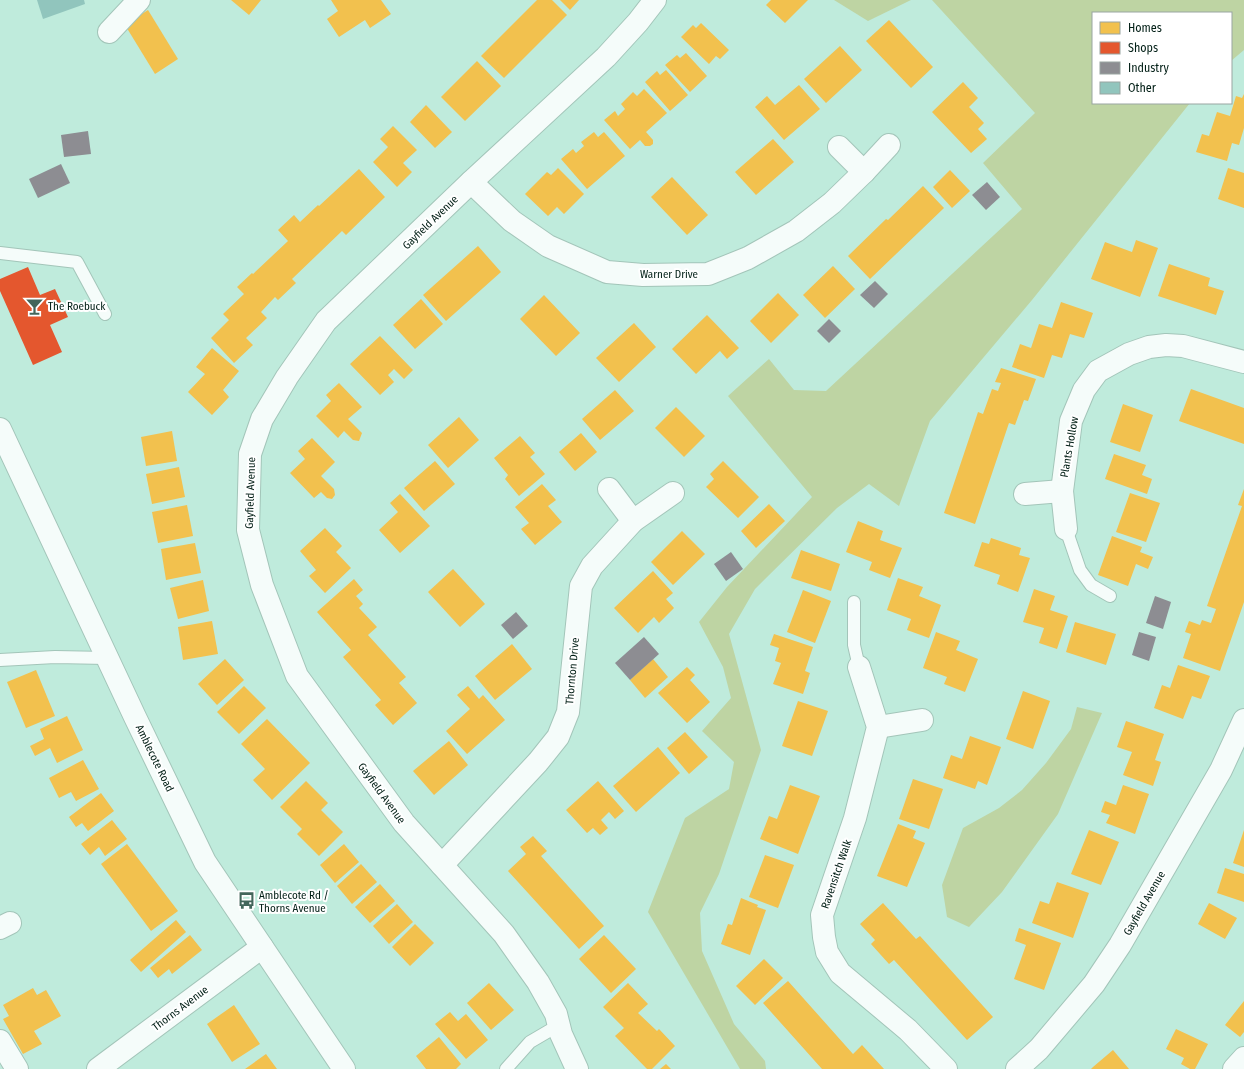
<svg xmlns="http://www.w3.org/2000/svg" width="1244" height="1069" viewBox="0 0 1244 1069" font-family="'Fira Sans Condensed',sans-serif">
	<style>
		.green { fill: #bed4a3 }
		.homes { fill: #f2c14e }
		.shops { fill: #e4572e }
		.industry { fill: #8d8d92 }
		.building { fill: #91c5bd }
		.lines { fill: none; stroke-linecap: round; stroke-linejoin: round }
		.lane-casing { stroke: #a3c5b9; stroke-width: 14 }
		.street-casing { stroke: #a3c5b9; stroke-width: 24 }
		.secondary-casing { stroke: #a3c5b9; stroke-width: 24 }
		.lane { stroke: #f5fcfa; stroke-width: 12 }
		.street { stroke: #f5fcfa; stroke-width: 22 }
		.secondary { stroke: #f5fcfa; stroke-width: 22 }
		.labels { text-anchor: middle; stroke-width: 4; stroke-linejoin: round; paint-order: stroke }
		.street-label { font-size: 11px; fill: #001e15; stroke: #fff }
		.poi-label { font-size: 11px; fill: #001e15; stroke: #fff; text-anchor: start }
	</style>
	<rect width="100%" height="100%" fill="#bfebdc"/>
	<g class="green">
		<polygon points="834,0 911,0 868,21"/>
		<polygon points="932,0 1244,0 1244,50 1231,61 1231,13 1093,13 1093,103 1190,103 1032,300 930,421 899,506 869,484 837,508 755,589 729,634 761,750 719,874 700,913 702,951 734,1024 765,1061 766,1069 740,1069 648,912 685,818 729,789 734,762 702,731 731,698 723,667 699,622 727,587 812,497 728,396 769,359 794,390 826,391 1022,209 983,163 1035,113"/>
		<polygon points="1077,707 1102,713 1058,814 1002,892 969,927 947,917 942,885 963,828 999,808 1022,790 1046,763 1071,729"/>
	</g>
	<g class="homes">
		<polygon points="231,0 261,0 249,15"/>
		<polygon points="331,0 381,0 391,14 370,28 365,20 339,37 327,19 338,11"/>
		<polygon points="537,0 552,0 567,15 504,78 481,56"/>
		<polygon points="560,0 579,0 570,10"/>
		<polygon points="771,0 808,0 785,23 766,5"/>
		<polygon points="148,10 178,59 155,74 125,25"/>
		<polygon points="889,20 933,67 911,88 866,41"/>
		<polygon points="701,23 729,50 720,59 716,56 709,64 681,37 693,25 696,28"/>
		<polygon points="840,46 862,70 826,103 804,79"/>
		<polygon points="686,53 707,76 690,92 665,65 677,55 680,58"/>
		<polygon points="477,61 501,86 465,121 441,97"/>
		<polygon points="666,70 688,95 670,111 645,82 657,71 660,75"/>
		<polygon points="963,82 978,98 969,107 984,123 978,129 987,139 971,153 932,112"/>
		<polygon points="799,85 820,109 784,140 755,107 767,96 775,105"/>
		<polygon points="644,89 667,113 646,132 653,140 653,144 650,146 645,146 640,140 630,149 604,120 615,111 618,116 625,109 621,104 633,92 637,96"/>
		<polygon points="1244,94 1244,128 1239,145 1232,143 1227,161 1196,152 1202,134 1209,136 1217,112 1230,116 1236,96 1242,98"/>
		<polygon points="426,105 452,132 435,148 410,122"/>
		<polygon points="393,126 417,150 403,163 412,172 397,187 373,162 388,147 380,139"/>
		<polygon points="594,132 598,137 604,132 625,156 587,189 561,159 573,149 576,153 584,146 581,142"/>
		<polygon points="773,139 794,162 756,195 735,172"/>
		<polygon points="558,168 584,194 564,214 557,207 548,216 525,194 547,172 551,175"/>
		<polygon points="1228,168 1244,173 1244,208 1218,199"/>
		<polygon points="359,169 385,197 346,235 342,231 292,279 296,283 278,300 275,297 261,312 267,318 246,338 253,345 234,363 211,338 229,320 223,314 244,294 237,287 252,273 253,274 288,241 278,230 294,215 300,222 318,205 319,206"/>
		<polygon points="950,170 970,191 952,208 933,187"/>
		<polygon points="672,177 708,215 687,235 651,197"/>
		<polygon points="923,186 944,208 870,279 848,256 886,219 888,220"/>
		<polygon points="1136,240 1158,248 1140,297 1091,279 1105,242 1132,252"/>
		<polygon points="478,246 501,272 446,321 423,295"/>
		<polygon points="1169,264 1210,278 1208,286 1224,291 1216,315 1158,296"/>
		<polygon points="833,266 855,289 825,318 803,295"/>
		<polygon points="778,293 799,315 771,343 750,321"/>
		<polygon points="544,295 580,333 556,356 520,319"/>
		<polygon points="421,299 443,324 415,349 393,325"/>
		<polygon points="1061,302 1093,313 1084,338 1070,334 1062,358 1052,355 1044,378 1012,367 1020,344 1031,348 1039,324 1052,328"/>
		<polygon points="707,315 739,348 727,359 720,351 696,374 672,349"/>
		<polygon points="634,323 656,347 619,382 596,358"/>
		<polygon points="380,336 413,370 404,379 394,369 388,375 394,382 380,395 350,364"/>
		<polygon points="212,348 239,371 223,390 229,397 212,415 188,392 205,374 196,367"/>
		<polygon points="1001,368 1036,379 1028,401 1024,400 1015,425 1009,423 975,524 944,513 978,412 983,414 992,389 998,391 1001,383 995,382"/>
		<polygon points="339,383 362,407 348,419 362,433 359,441 353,440 344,431 338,438 316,416 331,401 326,395"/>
		<polygon points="1191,389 1244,408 1244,444 1179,421"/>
		<polygon points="615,390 634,411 600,440 582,419"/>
		<polygon points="1123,404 1153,415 1140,452 1110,442"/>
		<polygon points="676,407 705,436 684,457 655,428"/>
		<polygon points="459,417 479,440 448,468 428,445"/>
		<polygon points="172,431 177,461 146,466 141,437"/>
		<polygon points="581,433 597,452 575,471 559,452"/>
		<polygon points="520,436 535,453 530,457 545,474 519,496 505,479 508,475 494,458"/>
		<polygon points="312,438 335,462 321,476 334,489 335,495 332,499 327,498 321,492 314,498 290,473 305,459 298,451"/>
		<polygon points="1114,454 1146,465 1142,475 1152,479 1147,494 1105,479"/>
		<polygon points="435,461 455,484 424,511 404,488"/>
		<polygon points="723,461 759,497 738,518 706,487 714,479 710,474"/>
		<polygon points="179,467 185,497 152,504 146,474"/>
		<polygon points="542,484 556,500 548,506 562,522 535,545 521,529 529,523 515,507"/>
		<polygon points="1244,489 1244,602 1220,671 1183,658 1191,634 1185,632 1189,621 1200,625 1202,620 1211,623 1216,609 1207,606 1242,506 1238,505"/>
		<polygon points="1130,493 1160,503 1146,542 1116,532"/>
		<polygon points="400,494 430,526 400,553 379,530 398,512 390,503"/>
		<polygon points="769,504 785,521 756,548 741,531"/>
		<polygon points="187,505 193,536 158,543 152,512"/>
		<polygon points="858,521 883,531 880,540 902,548 890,578 869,570 872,562 846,552"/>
		<polygon points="325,528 342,546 336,552 351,568 325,593 309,576 316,570 300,551"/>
		<polygon points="682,531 705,554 673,585 651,562"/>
		<polygon points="1112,536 1142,547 1140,552 1153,557 1148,569 1136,564 1128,586 1098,575"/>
		<polygon points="991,538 1021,548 1019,555 1030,558 1018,592 997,584 1000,575 974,566 982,542 989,544"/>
		<polygon points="195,543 201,573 166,580 161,549"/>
		<polygon points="801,550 840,564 831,591 791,578"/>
		<polygon points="453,569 485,604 460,627 428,592"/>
		<polygon points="653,571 673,593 666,599 674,608 659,623 654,617 638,633 614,608"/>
		<polygon points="898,578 923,587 919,596 941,605 929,638 907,630 911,619 887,610"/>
		<polygon points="354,579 363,590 356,596 363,604 359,608 377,627 368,635 406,677 399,683 417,703 393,725 375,705 381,700 343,657 351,650 317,612"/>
		<polygon points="203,580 209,611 178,619 170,588"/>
		<polygon points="1034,589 1055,596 1050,610 1068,616 1057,649 1039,643 1044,628 1023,622"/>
		<polygon points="803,590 831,601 815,643 787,632"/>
		<polygon points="212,621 218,654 183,660 178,627"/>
		<polygon points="1075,622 1116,634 1106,665 1066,652"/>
		<polygon points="936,632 960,641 956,650 978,659 965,692 944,684 947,677 923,668"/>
		<polygon points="774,634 813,647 805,671 810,673 803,694 773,684 781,663 775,661 779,648 770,645"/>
		<polygon points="512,644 532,669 495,700 475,676"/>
		<polygon points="225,659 244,680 217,705 198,684"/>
		<polygon points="653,659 668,677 645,698 630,680"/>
		<polygon points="1178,665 1210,676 1201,699 1192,696 1183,719 1154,708 1162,685 1170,688"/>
		<polygon points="687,667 695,675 690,680 710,702 687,723 658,693"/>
		<polygon points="36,670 55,716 26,728 7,682"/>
		<polygon points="244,686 266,708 239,734 217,712"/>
		<polygon points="468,686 479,699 483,695 505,720 467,754 446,731 470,709 457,695"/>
		<polygon points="1023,691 1050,701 1033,749 1006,739"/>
		<polygon points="798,701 828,711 812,756 782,746"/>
		<polygon points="67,716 83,750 57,763 50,748 35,756 30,746 44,739 40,729"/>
		<polygon points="267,719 310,763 272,800 253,780 265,769 241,744"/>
		<polygon points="1126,721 1164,734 1155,760 1161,762 1153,786 1123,775 1132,752 1117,747"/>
		<polygon points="685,732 708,757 689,774 667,748"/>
		<polygon points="970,736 1001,747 987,785 978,781 975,789 943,778 951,755 962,759"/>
		<polygon points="449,741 468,765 434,795 413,771"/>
		<polygon points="658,747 680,773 636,812 613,786"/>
		<polygon points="83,760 99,789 76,801 71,792 59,798 49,778"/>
		<polygon points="913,779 943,789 929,829 899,819"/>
		<polygon points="306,781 328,803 321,810 343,832 319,856 297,834 302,829 280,807"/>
		<polygon points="598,781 624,811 615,819 609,812 601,820 608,828 600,835 593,828 587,833 566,810"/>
		<polygon points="790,785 820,796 798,854 760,839 769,816 777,819"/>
		<polygon points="1123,785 1149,794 1135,834 1106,823 1110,815 1101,812 1105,801 1116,805"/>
		<polygon points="101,793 114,811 88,831 82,823 76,827 69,817"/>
		<polygon points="112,820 127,839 105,856 99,847 90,855 81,844"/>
		<polygon points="898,824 916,831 913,838 925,843 907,887 877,876"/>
		<polygon points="1089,830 1119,842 1101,885 1071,874"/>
		<polygon points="1244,830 1244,867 1233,863"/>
		<polygon points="533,836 547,851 541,856 604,926 579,949 508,871 526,854 520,847"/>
		<polygon points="127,844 178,911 151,931 101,864"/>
		<polygon points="344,844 359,862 335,883 320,865"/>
		<polygon points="765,855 794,865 778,908 749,897"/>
		<polygon points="361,864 377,882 352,904 337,886"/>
		<polygon points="1225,868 1244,874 1244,902 1217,893"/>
		<polygon points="1057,882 1089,893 1073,938 1032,923 1040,901 1049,904"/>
		<polygon points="380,884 395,901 370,923 355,907"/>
		<polygon points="741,898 758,905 757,907 766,910 750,955 721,944 728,924 732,925"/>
		<polygon points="883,903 916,939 920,936 993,1017 967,1040 894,960 889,964 871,944 875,940 860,924"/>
		<polygon points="1209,903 1237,918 1225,939 1198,924"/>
		<polygon points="397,904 413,922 389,944 373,926"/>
		<polygon points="176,920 186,932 141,972 130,960"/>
		<polygon points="415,924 434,943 410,966 392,947"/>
		<polygon points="1019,928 1061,943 1044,990 1014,979 1026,945 1015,941"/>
		<polygon points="190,935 202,950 172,974 169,969 158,978 150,968"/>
		<polygon points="604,935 636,969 611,993 579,959"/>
		<polygon points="764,959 783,978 755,1005 736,986"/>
		<polygon points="788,981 853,1054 862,1045 884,1069 822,1069 763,1003"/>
		<polygon points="489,983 514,1010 491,1030 467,1003"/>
		<polygon points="628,983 648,1004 638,1013 657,1031 659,1029 675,1046 652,1069 647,1069 615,1036 624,1028 603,1007"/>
		<polygon points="33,988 37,995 46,990 61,1016 34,1031 42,1044 23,1054 3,1019 9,1016 3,1005"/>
		<polygon points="1244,1001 1244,1032 1240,1037 1225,1025"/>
		<polygon points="234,1005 260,1044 232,1062 207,1024"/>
		<polygon points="450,1012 458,1021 466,1014 488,1040 466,1059 435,1024"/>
		<polygon points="1176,1029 1208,1044 1195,1069 1190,1069 1181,1064 1184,1058 1166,1049"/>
		<polygon points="439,1037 461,1064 456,1069 426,1069 416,1056"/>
		<polygon points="1113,1050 1129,1069 1091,1069 1093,1067"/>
		<polygon points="266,1054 277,1069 245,1069"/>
		<polygon points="666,1064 671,1069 660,1069"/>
	</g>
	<polygon class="shops" points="28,267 40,295 55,289 68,317 50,325 62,352 33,365 0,291 0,279"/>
	<g class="industry">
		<polygon points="88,131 91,154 64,157 61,135"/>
		<polygon points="61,164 70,183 38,198 29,179"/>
		<polygon points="987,182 1000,197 986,210 972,195"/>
		<polygon points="875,281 888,294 874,308 860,295"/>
		<polygon points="829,319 841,331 829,343 817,331"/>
		<polygon points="731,552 743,569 726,581 714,564"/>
		<polygon points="1155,596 1171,602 1163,629 1146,623"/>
		<polygon points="516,612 528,626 513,639 501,625"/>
		<polygon points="1139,632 1156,637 1149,661 1132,655"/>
		<polygon points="644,637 659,654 630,680 615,663"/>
	</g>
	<polygon class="building" points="37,0 84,0 85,4 43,19"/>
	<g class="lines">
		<defs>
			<g id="lane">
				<polyline points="0,253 77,262 105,314"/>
				<polyline points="1066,529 1080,570 1091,585 1110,596"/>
				<polyline points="854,602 854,645 859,667"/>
				<polyline points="0,660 55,657 107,658"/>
				<polyline points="506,1069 530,1042 559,1025"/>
			</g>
			<g id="street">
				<polyline points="109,32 139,0"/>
				<polyline points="839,147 864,172"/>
				<polyline points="471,182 512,221 548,246 607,272 643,275 708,274 748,258 796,231 832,203 864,172 889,145"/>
				<polyline points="609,489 633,521"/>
				<polyline points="1025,494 1062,491"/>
				<polyline points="1066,529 1062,491 1071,421 1084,390 1098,371 1129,354 1149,347 1166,345 1183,346 1244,362"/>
				<polyline points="859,667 878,727 855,818 822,915 824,937 827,952 840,973 908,1030 946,1069"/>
				<polyline points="878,727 922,720"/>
				<polyline points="442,865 538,762 558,737 568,712 581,586 592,566 633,521 673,493"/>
				<polyline points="0,928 10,923"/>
				<polyline points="0,1041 17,1069"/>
				<polyline points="98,1069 262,947"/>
				<polyline points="577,1069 561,1034 556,1014 538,982 504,934 404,823 297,676 262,585 248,530 250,454 262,419 287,377 326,321 471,182 606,57 638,22 655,0"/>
				<polyline points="1017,1069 1039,1049 1094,984 1120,945 1221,770 1244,720"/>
			</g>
			<g id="secondary">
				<polyline points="0,429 135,717 205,862 344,1069"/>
				<polyline points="1234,1069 1244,1058"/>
			</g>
		</defs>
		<use href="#lane" class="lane-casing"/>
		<use href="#street" class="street-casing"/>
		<use href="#secondary" class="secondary-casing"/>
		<use href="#lane" class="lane"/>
		<use href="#street" class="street"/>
		<use href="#secondary" class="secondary"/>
	</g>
	<defs>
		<symbol id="bar-bare" viewBox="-9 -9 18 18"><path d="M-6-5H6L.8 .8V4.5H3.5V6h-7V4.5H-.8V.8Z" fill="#43665b" stroke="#fff" stroke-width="2.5" paint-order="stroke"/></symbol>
		<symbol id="bus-bare" viewBox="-9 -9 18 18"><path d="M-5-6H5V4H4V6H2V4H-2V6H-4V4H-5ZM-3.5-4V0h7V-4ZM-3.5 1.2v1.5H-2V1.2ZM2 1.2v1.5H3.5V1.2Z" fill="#43665b" stroke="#fff" stroke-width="2.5" paint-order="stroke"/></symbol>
	</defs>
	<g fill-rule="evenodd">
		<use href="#bar-bare" x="22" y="294" width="25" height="25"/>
		<use href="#bus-bare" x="234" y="888" width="25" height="25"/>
	</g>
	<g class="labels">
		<g class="street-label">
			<text transform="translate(430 222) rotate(-44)" y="4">Gayfield Avenue</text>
			<text x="669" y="278">Warner Drive</text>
			<text transform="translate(1069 447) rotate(-80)" y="4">Plants Hollow</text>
			<text transform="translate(250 493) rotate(-88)" y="4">Gayfield Avenue</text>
			<text transform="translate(572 671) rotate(-85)" y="4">Thornton Drive</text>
			<text transform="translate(155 758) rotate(64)" y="4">Amblecote Road</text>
			<text transform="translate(382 793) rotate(54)" y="4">Gayfield Avenue</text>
			<text transform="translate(836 874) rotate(-71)" y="4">Ravensitch Walk</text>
			<text transform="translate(1144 903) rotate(-60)" y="4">Gayfield Avenue</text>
			<text transform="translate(180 1008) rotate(-37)" y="4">Thorns Avenue</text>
		</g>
		<g class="poi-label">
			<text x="48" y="310">The Roebuck</text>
			<text x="259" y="899">Amblecote Rd /<tspan x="259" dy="13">Thorns Avenue</tspan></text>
		</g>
	</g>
	<rect x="1092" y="12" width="140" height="92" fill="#ffffff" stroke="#99a5a1"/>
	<rect x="1100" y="22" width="20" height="12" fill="#f2c14e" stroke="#99a5a1"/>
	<text x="1128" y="32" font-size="12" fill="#001e15">Homes</text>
	<rect x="1100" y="42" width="20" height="12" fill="#e4572e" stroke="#99a5a1"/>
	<text x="1128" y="52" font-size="12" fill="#001e15">Shops</text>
	<rect x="1100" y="62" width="20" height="12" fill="#8d8d92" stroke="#99a5a1"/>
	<text x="1128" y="72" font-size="12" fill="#001e15">Industry</text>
	<rect x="1100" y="82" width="20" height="12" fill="#91c5bd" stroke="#99a5a1"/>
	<text x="1128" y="92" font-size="12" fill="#001e15">Other</text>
</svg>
